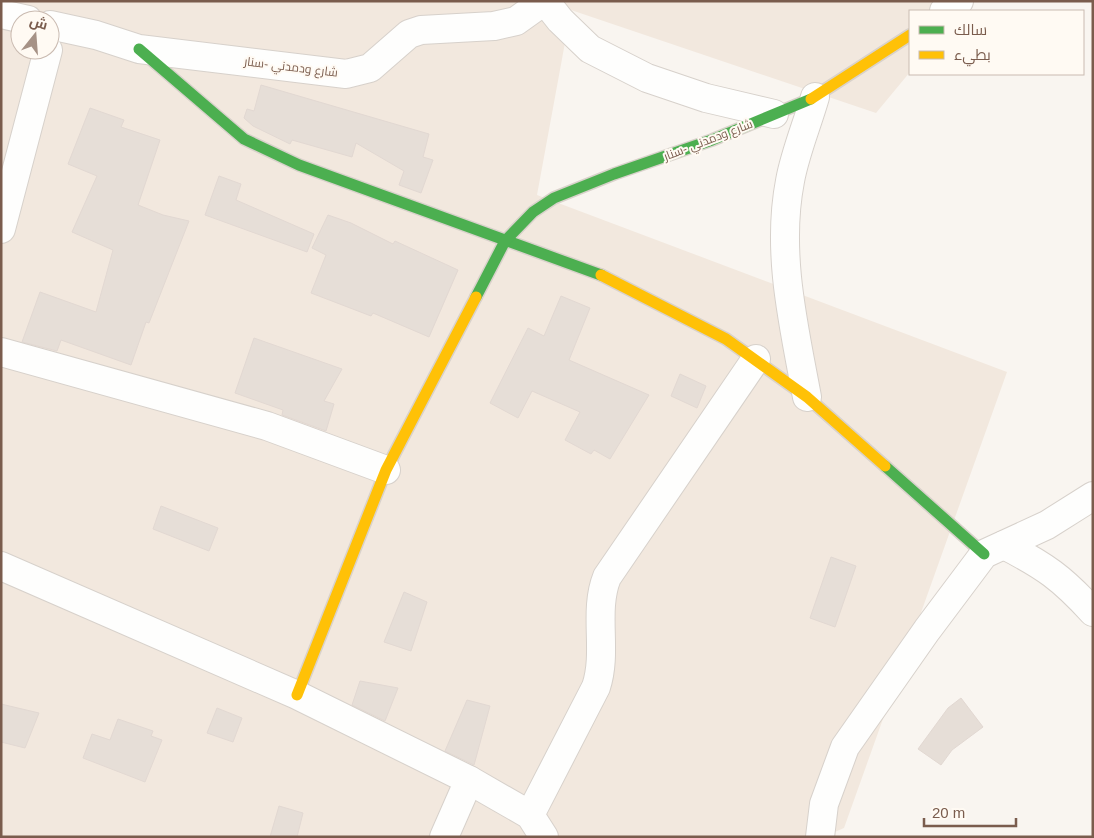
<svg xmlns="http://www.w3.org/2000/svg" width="1094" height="838" viewBox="0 0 1094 838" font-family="Arial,Cairo,sans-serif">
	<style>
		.residential { fill: #f2e8de; fill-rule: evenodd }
		.building { fill: #e6ded7; stroke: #e2d8d2 }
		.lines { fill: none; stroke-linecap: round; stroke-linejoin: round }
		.street-casing { stroke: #d7d1cb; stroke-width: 30 }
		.fast-casing { stroke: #d9d2cb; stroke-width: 14 }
		.slow-casing { stroke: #d9d2cb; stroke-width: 14 }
		.street { stroke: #fefefd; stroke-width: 28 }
		.fast { stroke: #4caf50; stroke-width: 11 }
		.slow { stroke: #ffc107; stroke-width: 11 }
		.labels { text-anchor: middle; stroke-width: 4; stroke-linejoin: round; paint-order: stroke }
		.street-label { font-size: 12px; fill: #7a5c4d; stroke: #fffaf3 }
	</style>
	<rect width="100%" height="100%" fill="#f9f5f0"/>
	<path class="residential" d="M1,1H969L961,11H910V72L876,113L571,10L537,195L1007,372L844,828L823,837H1ZM20,20H50V50H20Z"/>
	<g class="building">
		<polygon points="261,85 429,134 423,157 433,160 421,193 399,185 404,171 356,143 352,157 292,140 290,144 253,126 244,118 247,109 254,111"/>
		<polygon points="90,108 124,120 121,127 160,140 138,205 163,215 189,221 149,323 146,322 131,365 61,340 57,351 22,342 40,292 96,312 113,250 72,232 97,176 68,164"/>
		<polygon points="219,176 241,184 236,200 314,234 307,252 205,215"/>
		<polygon points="328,215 351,223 393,244 395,241 458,270 429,337 373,313 371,316 311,293 326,255 312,248"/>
		<polygon points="561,296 590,308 569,360 649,395 610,459 594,450 591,454 565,440 580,412 532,391 518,418 490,403 528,328 544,336"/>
		<polygon points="254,338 342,369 324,401 334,404 326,431 282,415 283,410 235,393"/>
		<polygon points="680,374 706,386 697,408 671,396"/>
		<polygon points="161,506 218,528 209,551 153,529"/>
		<polygon points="831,557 856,566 835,627 810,618"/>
		<polygon points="404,592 427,602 411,651 384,642"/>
		<polygon points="360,681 398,688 385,721 352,705"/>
		<polygon points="961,698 983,727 952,750 941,765 918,749 948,708"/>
		<polygon points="467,700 490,706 474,765 445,751"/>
		<polygon points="1,704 39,713 25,748 1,742"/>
		<polygon points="217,708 242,718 233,742 207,733"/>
		<polygon points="118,719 153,731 151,736 162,740 145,782 83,758 92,734 110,740"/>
		<polygon points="279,806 303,813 297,837 270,837"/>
	</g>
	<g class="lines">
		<defs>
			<g id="street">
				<polyline points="545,1 560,20 590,49 647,78 706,98 774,114"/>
				<polyline points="944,11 959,1"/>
				<polyline points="1,14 28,20"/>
				<polyline points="50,25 96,35 139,49 346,74 370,68 409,34 421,30 494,26 516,21 544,1"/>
				<polyline points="1,229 48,50"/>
				<polyline points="1,352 267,426 386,470"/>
				<path d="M807,397C794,327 776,253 790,181C795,153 807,125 815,97"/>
				<path d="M1004,545C1045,566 1062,578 1093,612"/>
				<polyline points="1,566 297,695 469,780 530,815 544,837"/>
				<path d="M530,815L596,687C608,651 593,612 607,577L756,359"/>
				<polyline points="444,837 469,780"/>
				<polyline points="820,837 824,804 845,747 927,630 984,554 1047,525 1093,496"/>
			</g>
			<g id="fast">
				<polyline points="139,49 244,139 299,165 601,275"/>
				<polyline points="476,297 505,241 533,212 554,198 614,174 712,140 811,99"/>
				<polyline points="885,466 984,554"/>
			</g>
			<g id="slow">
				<polyline points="811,99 910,35"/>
				<polyline points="601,275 726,339 807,397 885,466"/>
				<polyline points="297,695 386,470 476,297"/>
			</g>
		</defs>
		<use href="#street" class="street-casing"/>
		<use href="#fast" class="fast-casing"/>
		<use href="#slow" class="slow-casing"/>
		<use href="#street" class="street"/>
		<use href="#fast" class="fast"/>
		<use href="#slow" class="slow"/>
	</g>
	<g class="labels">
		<g class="street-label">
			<text transform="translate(291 67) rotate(7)" y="4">شارع ودمدني -سنار</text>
			<text transform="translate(708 140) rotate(-21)" y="4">شارع ودمدني -سنار</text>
		</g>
	</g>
	<rect width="1094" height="838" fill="none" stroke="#7a5c4d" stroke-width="5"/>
	<rect x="909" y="10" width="175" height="65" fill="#fffaf3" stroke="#cabbb1"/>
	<rect x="919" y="26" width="25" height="8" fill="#4caf50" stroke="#cabbb1"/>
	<text x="954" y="35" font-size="15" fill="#7a5c4d">سالك</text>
	<rect x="919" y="51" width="25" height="8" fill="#ffc107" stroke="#cabbb1"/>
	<text x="954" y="60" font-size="15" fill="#7a5c4d">بطيء</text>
	<g transform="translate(35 35) rotate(17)"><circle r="24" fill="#fffaf3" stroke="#cabbb1"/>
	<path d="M0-4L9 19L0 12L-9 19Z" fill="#a69286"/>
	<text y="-8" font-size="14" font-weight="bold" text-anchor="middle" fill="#7a5c4d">ش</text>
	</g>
	<path d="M924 818v8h92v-8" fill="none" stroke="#7a5c4d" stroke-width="2.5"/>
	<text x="932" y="818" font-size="15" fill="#7a5c4d" stroke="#fffaf3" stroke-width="4" paint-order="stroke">20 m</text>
</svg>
